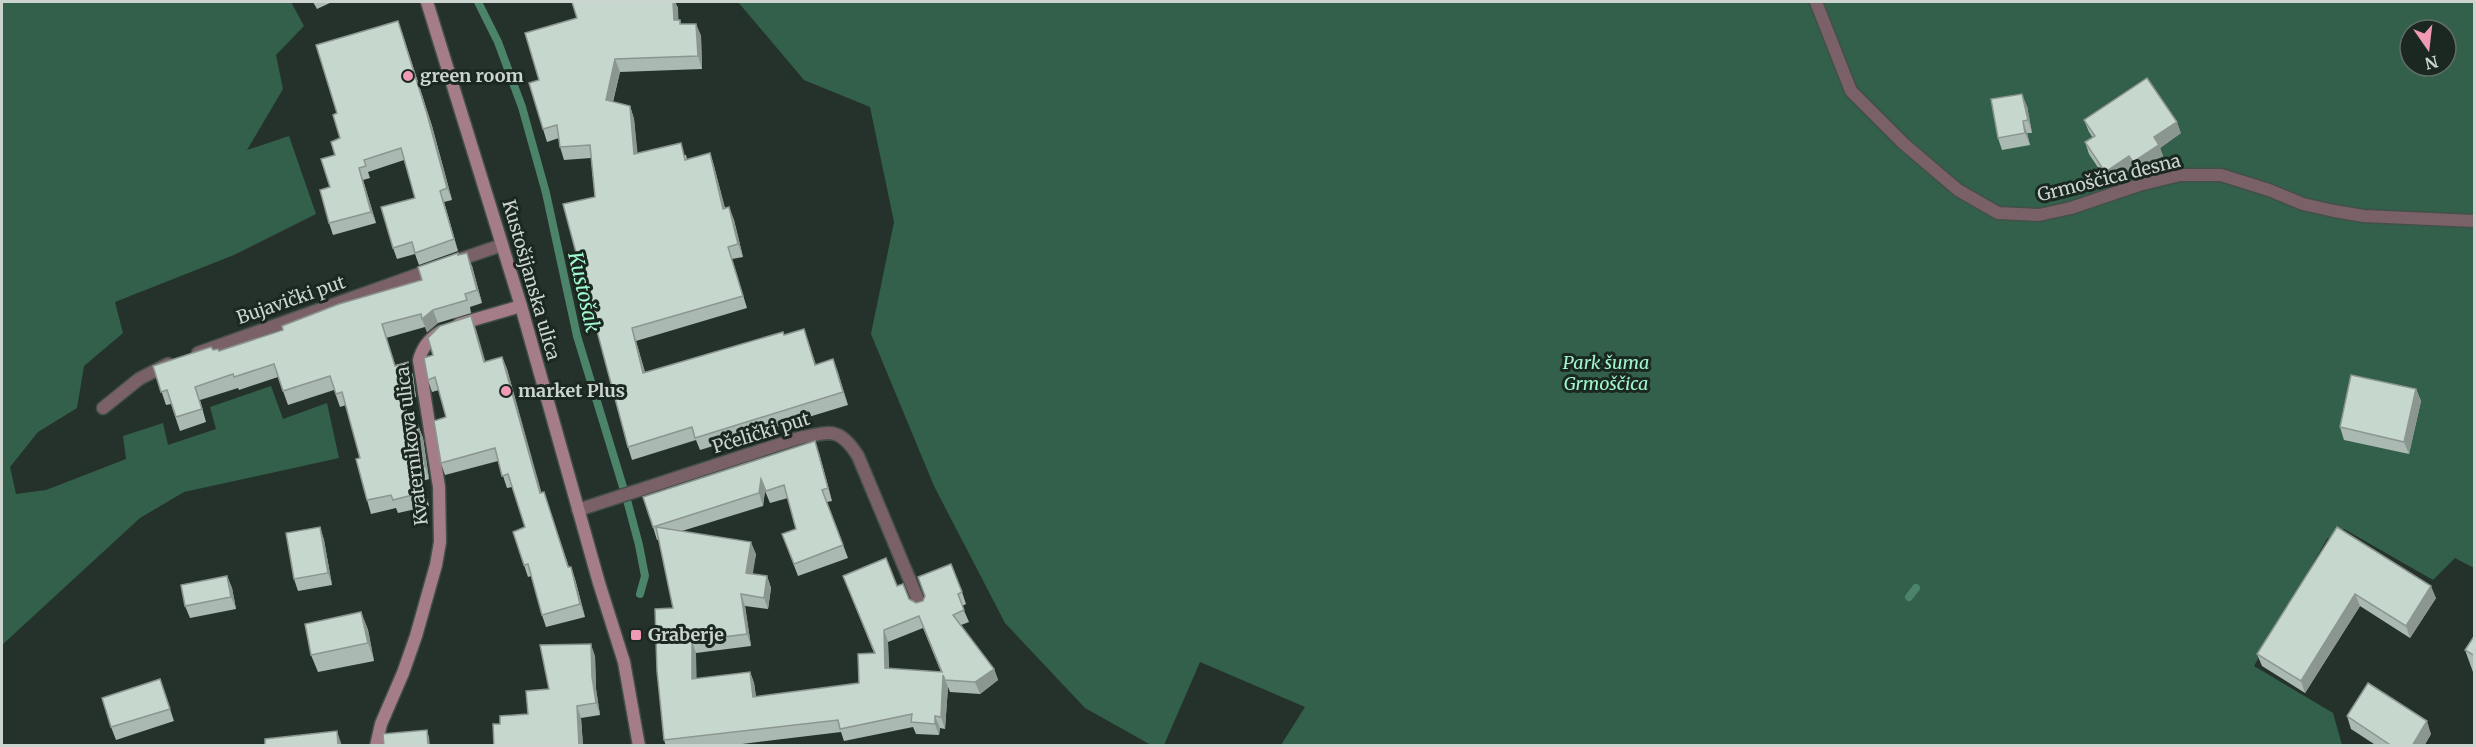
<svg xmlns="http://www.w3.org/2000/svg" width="2476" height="747" viewBox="0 0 2476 747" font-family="Merriweather,serif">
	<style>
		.green { fill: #32604a; fill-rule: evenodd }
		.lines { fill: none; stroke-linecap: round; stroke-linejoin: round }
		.stream { stroke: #4c8469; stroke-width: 8 }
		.street-casing { stroke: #434f49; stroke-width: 15 }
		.secondary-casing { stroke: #434f49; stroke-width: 15 }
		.street { stroke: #7a6168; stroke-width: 12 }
		.secondary { stroke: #a47d88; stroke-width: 12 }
		.wall { fill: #aab9b1; fill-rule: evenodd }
		.shaded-wall { fill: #8b9690 }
		.building { fill: #c6d7ce; stroke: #8b9690; stroke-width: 1.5; fill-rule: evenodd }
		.poi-dot { fill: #f19ab4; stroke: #1b2821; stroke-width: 2 }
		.labels { text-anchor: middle; stroke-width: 6; stroke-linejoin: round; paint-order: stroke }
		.poi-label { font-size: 18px; font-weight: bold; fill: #ccd4d0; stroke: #1b2821; text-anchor: start }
		.street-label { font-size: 18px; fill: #ccd4d0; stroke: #1b2821 }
		.park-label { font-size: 18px; font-style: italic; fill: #a0f7cc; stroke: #1b2821 }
		.water-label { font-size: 20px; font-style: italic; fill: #a2f9ce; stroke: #1b2821 }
	</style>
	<rect width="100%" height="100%" fill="#25322b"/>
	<g class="green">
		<polygon points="2,2 291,2 304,26 276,55 283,89 247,150 289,136 316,214 234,255 115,302 123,333 84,366 77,408 38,432 10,467 16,494 46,490 126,459 123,436 163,423 168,445 216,429 210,407 271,386 283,419 327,403 339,458 184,492 140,518 2,645"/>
		<path d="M738,2H2474V568L2455,558L2433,580L2344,529L2327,539L2254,666L2333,713L2342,745H1281L1305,707L1200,662L1164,745H1151L1085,708L1005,623L934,486L871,334L894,222L870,107L804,80ZM2410,30H2446V66H2410Z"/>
	</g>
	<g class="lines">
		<g class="stream">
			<polyline points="478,2 498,42 522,107 546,193 577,336 627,500 639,545 645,576 640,594"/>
			<polyline points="1909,597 1916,588"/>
		</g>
		<defs>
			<g id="street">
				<polyline points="1816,2 1851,91 1904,144 1958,190 1998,213 2039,215 2071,208 2139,185 2180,175 2221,175 2269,190 2303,204 2334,211 2364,216 2474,221"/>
				<polyline points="455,261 502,245"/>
				<polyline points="198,353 436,268"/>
				<polyline points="103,408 139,379 168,364"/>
				<path d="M578,510L799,438C830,432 839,426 858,456L921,607"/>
			</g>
			<g id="secondary">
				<polyline points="427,2 521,306 599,583 624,662 639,746"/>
				<polyline points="459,324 521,306"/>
				<path d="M376,746L381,724L403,673L416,636L436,565L440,542L439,487L419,360C422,347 429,339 440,332"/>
			</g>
		</defs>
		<use href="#street" class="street-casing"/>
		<use href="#secondary" class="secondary-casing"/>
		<use href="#street" class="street"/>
		<use href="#secondary" class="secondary"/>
	</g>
	<g class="wall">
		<polygon points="313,2 332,2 317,9"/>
		<polygon points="572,2 675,2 678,8 678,20 680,20 681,24 696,24 701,36 702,69 620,72 613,102 630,106 634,119 637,153 686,155 687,159 710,153 714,166 725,208 729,207 734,220 743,257 732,259 747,308 636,341 645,372 784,335 808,341 816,365 833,359 848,405 700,450 696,440 632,460 628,447 595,197 591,158 564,160 560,147 559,138 547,142 543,129 539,80 577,18"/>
		<polygon points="402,32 432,126 452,200 444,202 458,251 419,265 415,254 397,259 393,248 415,198 404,160 368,172 370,178 363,180 376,223 333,235 329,223 330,187 335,155 340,138 337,113"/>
		<polygon points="2027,106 2032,133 2027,133 2030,145 2002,150 1998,138"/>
		<polygon points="2084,120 2181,133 2160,148 2163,156 2137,174 2133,168 2109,184 2089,154 2085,142 2093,138 2089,132"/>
		<polygon points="458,255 472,266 482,303 470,307 471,313 438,323 427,332 425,327 386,338 395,365 408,362 413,375 416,397 404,401 411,427 418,425 423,438 429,479 423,481 429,506 398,513 396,508 371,514 367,500 360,458 346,405 340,407 334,390 288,405 278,377 239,390 238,388 200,400 206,422 180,431 171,404 166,405 153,366 213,350 219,351 283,330 422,280"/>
		<polygon points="471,316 485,362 502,357 507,369 541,493 544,492 569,567 571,567 575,579 585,617 546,627 542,615 531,576 528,577 513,532 525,527 512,487 507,488 498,461 445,475 441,463 446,417 439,390 432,392 428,380"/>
		<polygon points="2416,389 2421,401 2409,454 2344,440 2340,427"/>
		<path d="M819,453L832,501L827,502L848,558L798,576L782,534L796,529L788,498L770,503L765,491L763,506L682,531L756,554L752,574L767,576L771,588L768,609L745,606L751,646L696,653V679L750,672L754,683L756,697L859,683L874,653L843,576L897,586L909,599L916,603L962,592L966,604L962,606L969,622L961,625L994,669L998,680L980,694L950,692L948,687L945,729L940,728L939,735L916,734L913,727L844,741L841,732L726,746H666L664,740L673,608L659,539L657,540L653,527ZM923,628L941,672L889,669L888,642Z"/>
		<polygon points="320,527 324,540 332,585 298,591 294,579"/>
		<polygon points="2337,527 2436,598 2410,638 2360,606 2305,693 2262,666 2257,654"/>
		<polygon points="227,576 232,588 236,609 190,618 185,606"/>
		<polygon points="361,612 368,630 374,661 318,672 311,655"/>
		<polygon points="2475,635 2475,673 2473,672 2465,650"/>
		<polygon points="595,656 596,689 600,715 581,718 583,746 494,746 500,724 528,714 549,689"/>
		<polygon points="160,679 174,721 116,740 111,727"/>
		<polygon points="2347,716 2431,734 2424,746 2377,746 2351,729"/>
	</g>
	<g class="shaded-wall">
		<polygon points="673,2 675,2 678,8 679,33 674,20"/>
		<polygon points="398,21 432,126 452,200 447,188"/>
		<polygon points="696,24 701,36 702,69 698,56"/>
		<polygon points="615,59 620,72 610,112 606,100"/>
		<polygon points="2022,94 2027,106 2032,133 2028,120"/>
		<polygon points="630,106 634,119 639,166 634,154"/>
		<polygon points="2023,121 2027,133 2030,145 2025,133"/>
		<polygon points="2177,122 2181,133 2160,148 2163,156 2137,174 2133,162 2154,137"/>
		<polygon points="710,153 714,166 728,221 723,209"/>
		<polygon points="2129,156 2133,168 2109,184 2105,172"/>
		<polygon points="359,168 363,180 376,223 371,212"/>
		<polygon points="440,191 444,202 458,251 454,239"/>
		<polygon points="729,207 734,220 743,257 738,244"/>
		<polygon points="467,253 472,266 482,303 477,290"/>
		<polygon points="433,310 438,323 427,332 422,319"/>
		<polygon points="471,316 476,329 489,374 484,362"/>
		<polygon points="632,328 636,341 648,385 643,373"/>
		<polygon points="502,357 507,369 545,505 540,493"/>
		<polygon points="833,359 838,372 848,405 843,392"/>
		<polygon points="408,362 413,375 416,397 411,384"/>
		<polygon points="399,388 404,401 414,441 409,428"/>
		<polygon points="2416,389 2421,401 2409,454 2404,442"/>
		<polygon points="418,425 423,438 429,479 425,466"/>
		<polygon points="815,441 819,453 832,501 828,488"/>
		<polygon points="418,468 423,481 429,506 424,492"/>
		<polygon points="761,479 765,491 763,506 759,493"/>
		<polygon points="320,527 324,540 332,585 328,573"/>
		<polygon points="751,542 756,554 751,585 746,573"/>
		<polygon points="571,567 575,579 585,617 580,604"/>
		<polygon points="227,576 232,588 236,609 231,597"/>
		<polygon points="767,576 771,588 768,609 764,598"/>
		<polygon points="2431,586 2436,598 2410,638 2406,626"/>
		<polygon points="741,594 745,606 751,646 747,634"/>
		<polygon points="2355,594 2360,606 2305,693 2301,681"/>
		<polygon points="361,612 368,630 374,661 368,643"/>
		<polygon points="884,630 888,642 889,680 885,668"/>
		<polygon points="692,641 696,653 697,691 692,679"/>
		<polygon points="591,644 595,656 596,689 600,715 596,703 592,677"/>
		<polygon points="994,669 998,680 980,694 975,682"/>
		<polygon points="750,672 754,683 758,709 753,697"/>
		<polygon points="943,675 948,687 945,729 941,717"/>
		<polygon points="577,706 581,718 583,746 579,746"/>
		<polygon points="935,716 940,728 939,735 935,724"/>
		<polygon points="2427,721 2431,734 2424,746 2412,746"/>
		<polygon points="427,730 429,737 430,746 428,746"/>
		<polygon points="337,731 342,746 338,746"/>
	</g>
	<g class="building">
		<polygon points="572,2 673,2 674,20 680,20 680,24 696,24 698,56 615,59 606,100 630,106 634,154 681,143 685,160 710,153 723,209 729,207 738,244 728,247 743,296 632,328 643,373 783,332 784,335 804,329 815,365 833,359 843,392 695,438 692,427 628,447 563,204 595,197 590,145 560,147 557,125 543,129 529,83 539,80 525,33 577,18"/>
		<polygon points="398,21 427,114 447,188 440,191 454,239 415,253 412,242 393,248 381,207 415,198 401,148 364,160 366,166 359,168 371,212 329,223 320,190 330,187 321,159 335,155 331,142 340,138 333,115 337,113 316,45"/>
		<polygon points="2147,78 2177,122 2154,137 2159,145 2133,162 2129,156 2105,172 2085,142 2095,136 2084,120"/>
		<polygon points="2022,94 2028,120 2023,121 2025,133 1998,138 1991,99"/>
		<polygon points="458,253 458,255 467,253 477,290 465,294 467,300 433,310 422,319 421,314 382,324 395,366 408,362 411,384 399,388 409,428 418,425 425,466 418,468 424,492 393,500 391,495 367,500 356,459 360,458 342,392 336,394 330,376 283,391 274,364 234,377 233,374 195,387 202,409 176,417 167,390 161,392 153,366 211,347 213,350 218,349 219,351 283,330 282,326 339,304 422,280 418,267"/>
		<polygon points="471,316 484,362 502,357 540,493 544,492 568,567 571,567 580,604 542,615 528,564 524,565 513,532 525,527 508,474 502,476 495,448 441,463 434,421 446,417 435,377 428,380 424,358 433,355 428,338 440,326"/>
		<polygon points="2351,375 2416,389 2404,442 2340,427"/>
		<polygon points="815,441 828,488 822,490 843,545 794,564 782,534 796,529 784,485 766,491 761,479 759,493 653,527 643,497"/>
		<polygon points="320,527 328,573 294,579 286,533"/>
		<path d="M656,527L751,542L746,573L767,576L764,598L741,594L747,634L692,641V679L750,672L753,697L859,683L858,654L875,653L843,576L886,558L897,586L903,584L909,599L916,603L923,601L925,596L918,577L951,564L962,592L958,594L964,610L953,615L994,669L975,682L945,680L943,675L941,717L935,716V724L911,722L912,714L840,729L838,720L664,740L657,671L655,609L673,608ZM919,616L942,672L885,668L884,630Z"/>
		<polygon points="2337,527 2431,586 2406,626 2355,594 2301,681 2257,654"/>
		<polygon points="227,576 231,597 185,606 181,585"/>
		<polygon points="361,612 368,643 311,655 305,624"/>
		<polygon points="2475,635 2475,656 2465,650"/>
		<polygon points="591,644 592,677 596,703 577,706 579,746 494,746 493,724 500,724 500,716 528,714 526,691 549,689 540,645"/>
		<polygon points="160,679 170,709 111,727 102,698"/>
		<polygon points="2368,683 2427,721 2412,746 2392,746 2347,716"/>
		<polygon points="427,730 428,746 384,746 383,734"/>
		<polygon points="337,731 338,746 265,746 265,739"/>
	</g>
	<g class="poi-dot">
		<circle cx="408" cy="76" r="6"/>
		<circle cx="506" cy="391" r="6"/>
		<rect x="630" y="629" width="12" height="12" rx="3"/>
	</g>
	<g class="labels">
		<g class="poi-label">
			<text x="420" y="82">green room</text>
			<text x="518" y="397">market Plus</text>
			<text x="648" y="641">Graberje</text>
		</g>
		<g class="street-label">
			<text transform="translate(2109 178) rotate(-14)" y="6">Grmoščica desna</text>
			<text transform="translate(531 280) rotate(74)" y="6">Kustošijanska ulica</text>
			<text transform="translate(291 300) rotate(-19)" y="6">Bujavički put</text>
			<text transform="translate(761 433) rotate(-17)" y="6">Pčelički put</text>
			<text transform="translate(412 446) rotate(-97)" y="6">Kvaternikova ulica</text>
		</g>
		<g class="park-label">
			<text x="1606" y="369">Park šuma<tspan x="1606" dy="21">Grmoščica</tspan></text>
		</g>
		<g class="water-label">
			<text transform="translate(584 292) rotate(77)" y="7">Kustošak</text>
		</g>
	</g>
	<rect width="2476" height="747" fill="none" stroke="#ccd4d0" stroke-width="6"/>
	<g transform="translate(2428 48) rotate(166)"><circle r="28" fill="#1b2821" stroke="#626d67" stroke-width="1.5"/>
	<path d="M0-4.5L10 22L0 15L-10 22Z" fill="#f19ab4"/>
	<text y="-9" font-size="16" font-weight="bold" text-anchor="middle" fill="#ccd4d0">N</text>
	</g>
</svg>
